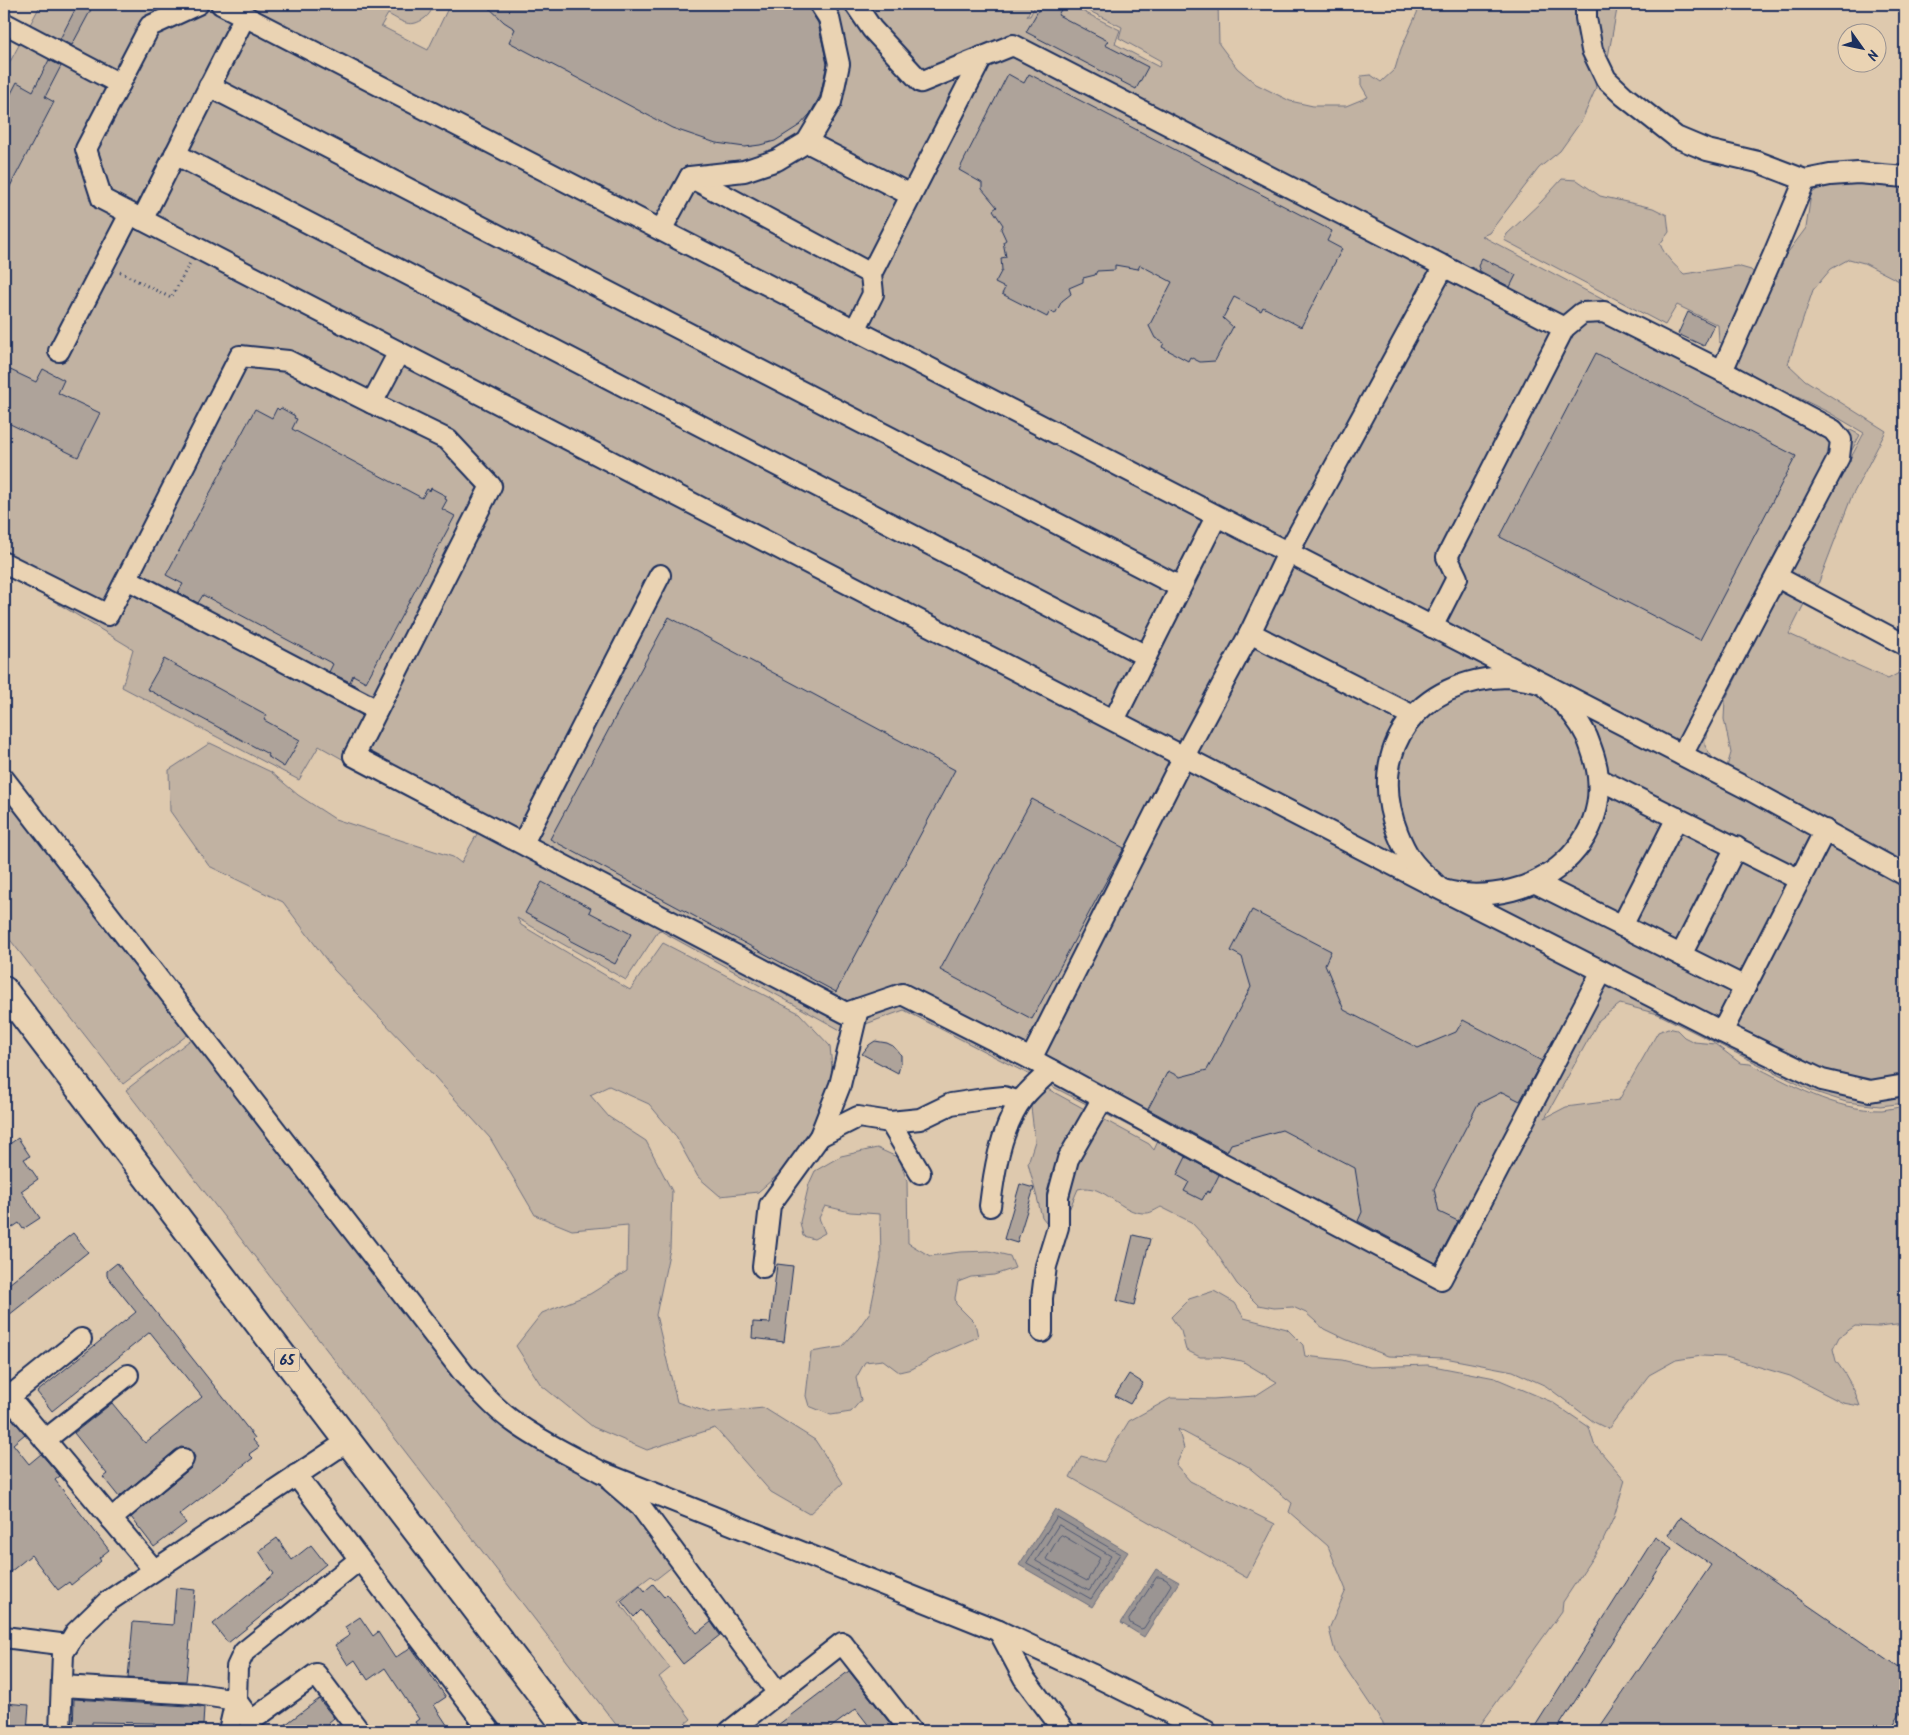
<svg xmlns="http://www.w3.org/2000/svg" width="1909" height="1735" viewBox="0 0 1909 1735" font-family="Kalam,sans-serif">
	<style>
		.green { fill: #c1b2a2; stroke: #6e7080 }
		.water { fill: #9b9593; stroke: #686c7e }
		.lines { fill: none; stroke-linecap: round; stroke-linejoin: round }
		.shore { stroke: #4e5873; stroke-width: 1 }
		.building { fill: #aea39a; stroke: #1b2f5e }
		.minor-casing { stroke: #1b2f5e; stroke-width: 24 }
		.major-casing { stroke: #1b2f5e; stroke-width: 30 }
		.path { stroke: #1b2f5e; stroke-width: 3; stroke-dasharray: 1 4; stroke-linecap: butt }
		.minor { stroke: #ead3b3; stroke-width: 20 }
		.major { stroke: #ead3b3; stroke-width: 26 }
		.labels { text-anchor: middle; stroke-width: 4.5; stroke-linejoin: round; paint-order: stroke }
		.shield { fill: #ead3b3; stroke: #596078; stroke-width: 1 }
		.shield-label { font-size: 14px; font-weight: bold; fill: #1b2f5e }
	</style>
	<rect width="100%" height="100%" fill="#dec9ae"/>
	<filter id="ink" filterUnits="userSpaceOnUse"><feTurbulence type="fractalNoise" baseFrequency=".02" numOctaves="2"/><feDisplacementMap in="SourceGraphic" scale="10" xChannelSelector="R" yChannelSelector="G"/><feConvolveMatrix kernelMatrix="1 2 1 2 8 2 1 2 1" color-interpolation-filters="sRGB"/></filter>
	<g filter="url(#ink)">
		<g class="green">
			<path d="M41,4H433C432,10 430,14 425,18C410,29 403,22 388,14L381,26L428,50L449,6V4H1033L1027,16H1030L1036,4H1068L1120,30L1115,44L1159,67L1161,61L1119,38L1122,27L1075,4H1218L1219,44L1237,68L1256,84L1290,101L1313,106H1346L1368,97L1361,85V76L1371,75L1381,82L1395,69L1401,49L1421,4H1580L1596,88L1582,120L1560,151L1539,168L1489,233L1482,236L1860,435L1708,718L1705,746L1719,768L1905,867V1103L1880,1106L1846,1102L1812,1091L1658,1014L1620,1004L1599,1020L1545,1118L1566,1107L1619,1100L1658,1032L1668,1028L1677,1030L1684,1037L1694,1042L1715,1044L1740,1063L1750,1064C1791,1084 1834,1111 1882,1110C1890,1109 1898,1107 1905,1106V1324L1879,1327L1855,1326L1839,1337L1833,1349L1836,1361L1845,1374L1855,1392L1860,1406L1843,1403L1790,1376L1726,1357L1702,1356L1676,1360L1649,1375L1608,1429L1594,1422L1546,1386L1513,1371L1445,1358L1388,1356L1345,1339L1324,1329L1306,1313L1293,1307L1274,1308L1258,1305L1237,1284L1207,1239L1191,1222L1161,1207C1157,1209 1151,1213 1147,1213C1120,1215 1105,1182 1078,1189L1063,1224L1050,1227L1042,1217L1028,1163L1035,1141L1031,1107L1046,1088L1149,1144L1154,1150L1158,1141L904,1010L844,1032L659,930L626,980L517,918L521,925L630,990L663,943L799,1013L830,1046L833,1080L814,1134L801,1155L758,1192L720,1196L698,1177L675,1135L649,1104L609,1086L590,1095L609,1117L646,1141L672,1191L670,1249L656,1315L677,1402L710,1413L764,1408L815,1440L843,1483L809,1514L771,1492L715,1428L647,1450L593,1427L541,1385L516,1346L542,1313L590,1294L627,1271L628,1225L572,1230L535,1215L490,1138L407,1046L334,970L283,902L209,866L170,811L169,770L210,743L271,772L298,795L335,819L453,857L461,863L477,834L319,746L299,780L122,687L133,649L4,571V73Z"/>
			<polygon points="1593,4 1618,4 1608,57 1601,53"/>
			<path d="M1562,179L1577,180L1600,196L1653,208L1667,215L1669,232L1660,244C1665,256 1674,265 1684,274L1737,266L1751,270L1759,279L1726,345L1719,342L1718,325L1677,305L1665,325L1504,240L1507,234L1541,202Z"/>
			<polygon points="1865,182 1905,186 1905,284 1864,263 1849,259 1831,269 1813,290 1788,364 1805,380 1886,431 1851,498 1817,587 1819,592 1787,578 1864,433 1830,413 1744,371 1738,366 1736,359 1774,271 1806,228 1811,194 1822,186"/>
			<polygon points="1784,592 1805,602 1789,634 1888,679 1899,673 1905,665 1905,865 1726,770 1731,753 1724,719 1725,700 1777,598"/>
			<polygon points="4,789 190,1033 123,1084 4,932"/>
			<polygon points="194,1037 457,1378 615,1491 673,1566 655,1580 651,1576 618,1601 670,1668 659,1677 691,1719 680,1728 682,1731 621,1731 126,1090"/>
			<polygon points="877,1148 899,1158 907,1181 908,1243 930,1256 960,1252 989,1251 1010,1256 1015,1268 994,1275 971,1277 958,1282 955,1298 956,1304 975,1323 978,1337 937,1355 912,1369 899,1372 883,1360 865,1362 856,1378 861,1400 851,1412 831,1415 809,1406 806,1396 811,1352 842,1347 858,1329 870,1312 881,1259 880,1214 850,1212 825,1206 819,1218 825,1233 814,1239 803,1236 800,1222 809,1184 815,1171 841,1156"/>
			<polygon points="1214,1291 1235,1303 1244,1318 1287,1329 1303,1345 1305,1356 1342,1360 1370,1367 1428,1365 1495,1378 1552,1402 1589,1427 1594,1444 1625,1480 1614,1517 1602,1543 1563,1602 1562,1611 1476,1731 1388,1731 1335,1652 1329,1629 1346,1590 1328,1546 1289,1512 1292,1503 1247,1466 1178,1429 1184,1448 1176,1465 1190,1481 1275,1524 1247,1578 1070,1477 1081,1456 1104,1462 1129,1421 1171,1398 1213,1399 1255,1396 1277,1382 1242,1361 1219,1357 1200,1357 1186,1350 1181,1331 1171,1317 1189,1299"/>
		</g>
		<g class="water">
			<polygon points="1055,1509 1128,1552 1092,1607 1019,1565"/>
			<polygon points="1156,1569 1179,1582 1144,1637 1121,1623"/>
		</g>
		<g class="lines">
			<g class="shore">
				<polygon points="1057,1517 1120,1554 1091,1599 1027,1563"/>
				<polygon points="1059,1525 1111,1556 1089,1591 1036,1561"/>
				<polygon points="1062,1535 1100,1558 1087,1581 1046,1559 1059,1537"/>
				<path d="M1157,1577C1161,1576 1170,1581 1171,1585L1144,1628L1141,1629L1130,1623L1129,1620Z"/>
			</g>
		</g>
		<g class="building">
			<polygon points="78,4 94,4 72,45 60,39"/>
			<polygon points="485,4 806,4 818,23 827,64 820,96 810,114 800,125 775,141 760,145 745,147 716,143 672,128 509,42 515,29 504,22"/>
			<polygon points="1042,4 1064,4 1058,15 1108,41 1105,45 1148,67 1136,89 1026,32"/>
			<polygon points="49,60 61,66 45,97 54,102 4,198 4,107 17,82 33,91"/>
			<polygon points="1008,74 1024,83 1029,74 1332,231 1327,241 1342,249 1301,327 1263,307 1261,311 1234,297 1223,318 1233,327 1215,361 1200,362 1190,357 1188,361 1162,347 1164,343 1155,338 1149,326 1172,282 1140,265 1138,269 1115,265 1115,270 1097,271 1095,275 1083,278 1083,282 1069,288 1071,294 1062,301 1055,314 1050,311 1047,317 1002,294 1005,288 995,283 1002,270 1001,258 1006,257 1003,242 1006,240 1001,229 1003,225 993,210 997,207 982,189 982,183 959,170"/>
			<polygon points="1482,258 1516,275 1510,287 1480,271 1478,266"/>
			<polygon points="1688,312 1714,325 1704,346 1678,334"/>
			<polygon points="1596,353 1796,456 1700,640 1500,537"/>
			<polygon points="4,367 36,382 43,369 64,380 58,393 100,413 78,457 4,421"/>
			<polygon points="277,408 279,410 281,408 295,416 294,418 297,419 292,429 422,498 427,489 430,491 431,488 446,496 445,499 447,500 442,509 455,516 366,682 353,675 350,682 329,672 333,664 203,595 198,603 181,594 178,592 183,584 166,575 255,409 272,418"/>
			<polygon points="669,617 955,770 836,992 550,839"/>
			<polygon points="164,659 267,715 264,720 300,740 284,767 267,756 268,754 147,689"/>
			<polygon points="1032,799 1124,848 1032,1019 940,970"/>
			<polygon points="542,882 591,908 589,912 631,934 615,964 569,940 570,937 525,913"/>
			<polygon points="1252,910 1331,951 1325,964 1344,1010 1418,1048 1456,1032 1463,1020 1542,1061 1520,1101 1502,1092 1478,1104 1434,1189 1439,1212 1458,1221 1436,1263 1358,1221 1362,1212 1355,1168 1282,1130 1231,1144 1227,1152 1148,1109 1168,1071 1180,1077 1207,1070 1251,987 1242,957 1231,951"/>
			<polygon points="875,1041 887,1043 893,1046 901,1055 901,1062 898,1073 862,1054 869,1045"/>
			<polygon points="18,1138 30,1156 24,1159 38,1179 21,1191 40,1218 23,1229 19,1223 4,1233 4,1148"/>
			<polygon points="1186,1157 1219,1175 1210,1193 1207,1191 1202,1200 1184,1191 1189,1182 1177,1175"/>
			<polygon points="1020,1184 1034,1188 1017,1243 1004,1239"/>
			<polygon points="73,1233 88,1252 4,1319 4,1288"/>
			<polygon points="1133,1235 1150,1239 1134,1305 1117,1301"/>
			<polygon points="117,1263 238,1416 255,1438 253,1440 259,1447 249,1454 253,1458 179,1515 186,1523 154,1547 131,1517 191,1468 195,1457 192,1452 187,1448 181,1447 176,1450 119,1497 103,1477 107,1474 74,1433 112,1403 145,1443 202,1397 150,1332 52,1411 37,1392 136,1312 107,1276 107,1271"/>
			<polygon points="777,1264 793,1266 784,1342 752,1338 753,1322 770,1323"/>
			<polygon points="1129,1374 1143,1383 1130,1404 1115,1396"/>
			<polygon points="10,1416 25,1434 13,1444 29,1464 41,1454 60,1476 55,1480 109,1550 99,1558 101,1561 71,1585 69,1582 58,1590 31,1555 4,1577 4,1421"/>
			<polygon points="1680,1517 1905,1672 1905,1707 1889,1731 1597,1731 1711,1565 1668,1535"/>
			<polygon points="1655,1537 1672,1548 1556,1731 1532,1731"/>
			<polygon points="277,1538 292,1560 311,1545 326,1564 228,1643 213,1624 274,1574 259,1551"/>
			<polygon points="653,1584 664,1597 667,1594 697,1633 711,1622 720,1635 683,1664 641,1610 634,1617 621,1601 640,1585 645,1591"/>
			<polygon points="176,1588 195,1590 186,1681 128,1678 133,1622 173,1625"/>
			<polygon points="360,1617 373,1636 378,1632 395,1658 411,1647 446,1697 434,1705 451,1731 421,1731 415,1722 419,1719 385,1668 368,1680 355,1660 348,1665 335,1645 350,1635 345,1627"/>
			<polygon points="849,1671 896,1731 873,1731 856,1709 826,1731 770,1731"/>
			<polygon points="74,1699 204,1707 203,1725 192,1725 192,1731 154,1731 154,1723 92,1722 92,1731 73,1731"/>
			<polygon points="319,1699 334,1718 328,1723 334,1731 277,1731"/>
			<polygon points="4,1703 29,1705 27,1731 4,1731"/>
		</g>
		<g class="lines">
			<defs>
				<g id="minor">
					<polyline points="198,4 150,26 86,149 102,199 1442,890 1722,1032 1822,1080 1870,1091 1905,1085"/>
					<polyline points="221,4 1750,790 1905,875"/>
					<polyline points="855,4 872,29 921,82 1013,45 1564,328"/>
					<polyline points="1586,4 1586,18 1592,50 1606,79 1624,96 1676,137 1707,150 1758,162 1805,180 1830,175 1858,173 1905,177"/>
					<polyline points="4,23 120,84"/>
					<polyline points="209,86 1180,587"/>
					<polyline points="807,142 911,195"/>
					<polyline points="175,154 1146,656"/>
					<polyline points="690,177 871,274"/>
					<polyline points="142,220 245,16"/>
					<polyline points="661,230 690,177 744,171 777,160 807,142 831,102 839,64 829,18 820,4"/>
					<polyline points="855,330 873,294 871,274 982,57"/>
					<polyline points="59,351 130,214"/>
					<polyline points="1722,371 1773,256 1805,180"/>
					<polyline points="372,403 448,440 491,486 354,756 846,1013 902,994 1031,1059 1218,1161 1441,1279 1602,971"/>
					<polyline points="4,563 108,615 240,356 288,361 372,403 399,352"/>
					<polyline points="1777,577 1905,645"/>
					<polyline points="127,579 377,710"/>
					<polyline points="1432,627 1457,578 1447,557 1564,328 1582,313 1604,312 1722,371 1833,430 1841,440 1839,457 1682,755"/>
					<polyline points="1250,633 1413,716"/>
					<path d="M1507,677C1519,679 1534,680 1544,685C1548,688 1552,693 1555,696C1569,709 1579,720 1587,737C1592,750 1597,763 1598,777C1604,832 1563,877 1512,890C1496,894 1481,896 1464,894C1457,893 1447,892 1441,889C1437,887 1434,882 1430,879C1413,865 1406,854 1398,834C1364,749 1419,679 1507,677Z"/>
					<polyline points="1114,720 1216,517"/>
					<path d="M4,779L464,1374C480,1391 495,1409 514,1422C541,1442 572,1456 601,1472L999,1631L1091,1674L1206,1731"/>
					<polyline points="1599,779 1800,880"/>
					<polyline points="523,843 660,575"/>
					<polyline points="1536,883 1745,987 1825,830"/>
					<polyline points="1622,926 1677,818"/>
					<polyline points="1681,955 1736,847"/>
					<polyline points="1722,1032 1745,987"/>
					<polyline points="1031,1059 1184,756 1250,633 1288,553 1444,266"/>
					<polyline points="890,1122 920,1173"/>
					<polyline points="820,1136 858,1117 890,1122 920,1119 951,1104 984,1099 1004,1097 1020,1102"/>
					<path d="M990,1206C994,1172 1000,1133 1019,1103C1027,1091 1041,1080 1051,1070"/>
					<polyline points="763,1267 770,1205 820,1136 840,1085 858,1009"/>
					<polyline points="1042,1332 1042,1298 1046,1266 1058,1227 1058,1196 1068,1159 1103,1098"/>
					<polyline points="4,1391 154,1570"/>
					<polyline points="9,1397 81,1339"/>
					<polyline points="45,1440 128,1375"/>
					<polyline points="296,1475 490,1731"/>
					<polyline points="612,1482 641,1507 778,1693"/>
					<polyline points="111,1519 183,1459"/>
					<polyline points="999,1631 1024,1678 1064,1731"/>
					<polyline points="4,1637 68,1645"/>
					<polyline points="62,1686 197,1694 236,1700 229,1731"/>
					<polyline points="60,1731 63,1653 76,1632 107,1602 348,1441"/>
					<polyline points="359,1731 316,1674 251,1721 236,1700 237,1667 244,1652 359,1560"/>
					<polyline points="730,1731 842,1643 911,1731"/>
				</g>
				<polyline id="major" points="4,990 569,1731"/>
			</defs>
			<use href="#minor" class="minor-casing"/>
			<use href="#major" class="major-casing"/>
			<polyline class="path" points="120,272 171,298 190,263"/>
			<use href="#minor" class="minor"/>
			<use href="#major" class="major"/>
		</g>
	</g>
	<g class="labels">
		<rect class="shield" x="274.5" y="1348.5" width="25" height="23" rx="4"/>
		<g class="shield-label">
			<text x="287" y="1365">65</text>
		</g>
	</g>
	<rect width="1909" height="1735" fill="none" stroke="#ead3b3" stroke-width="20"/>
	<rect x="10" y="10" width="1889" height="1715" fill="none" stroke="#1b2f5e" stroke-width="2" filter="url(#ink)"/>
	<g transform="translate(1862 48) rotate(123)"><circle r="24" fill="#ead3b3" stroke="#979191"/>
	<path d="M0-4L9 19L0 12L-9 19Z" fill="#1b2f5e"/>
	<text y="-8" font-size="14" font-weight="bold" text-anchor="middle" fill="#1b2f5e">N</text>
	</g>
</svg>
